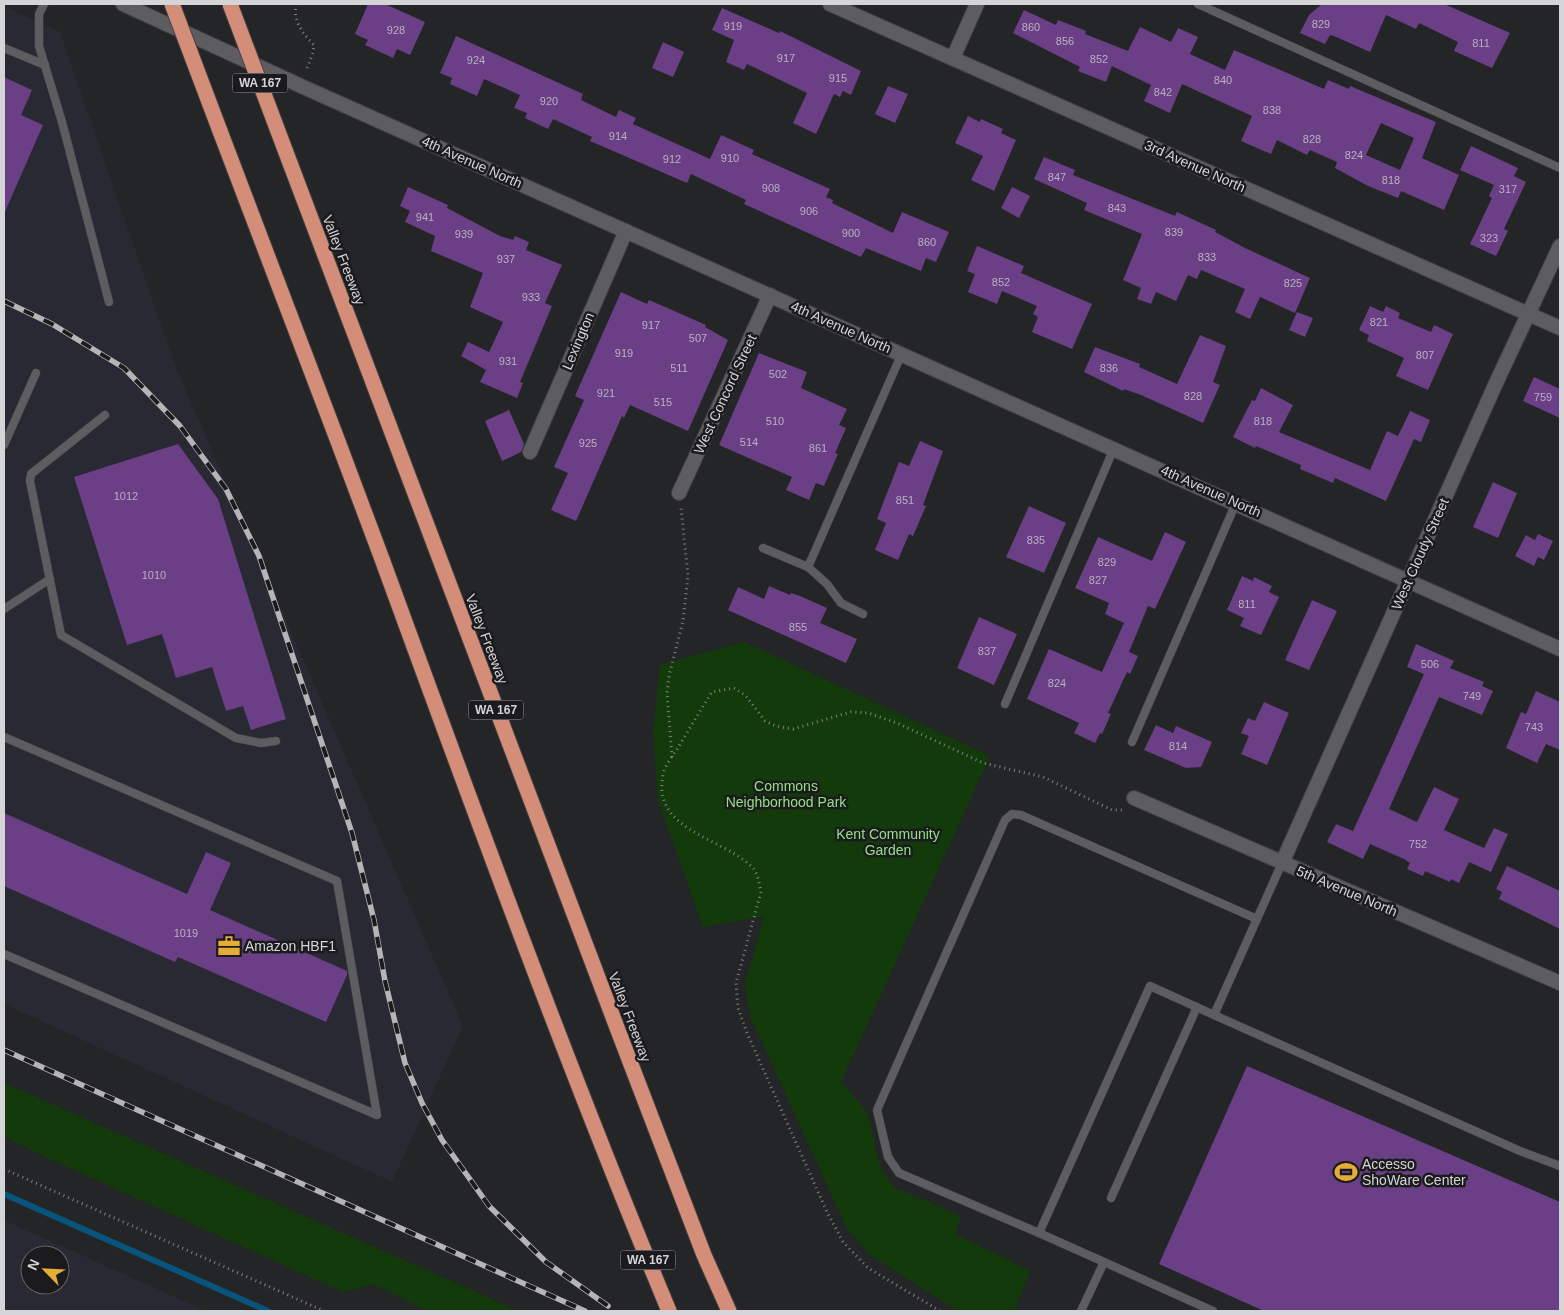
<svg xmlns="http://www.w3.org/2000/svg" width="1564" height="1315" viewBox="0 0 1564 1315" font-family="Arial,sans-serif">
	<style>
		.built { fill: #282932; fill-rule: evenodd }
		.green { fill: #133a0b }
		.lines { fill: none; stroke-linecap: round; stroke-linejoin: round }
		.stream { stroke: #09547d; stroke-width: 6 }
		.building { fill: #6a3f85; fill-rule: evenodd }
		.service-casing { stroke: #414244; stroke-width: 9 }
		.minor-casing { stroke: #414244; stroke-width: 16 }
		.tertiary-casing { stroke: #414244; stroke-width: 16 }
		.motorway-casing { stroke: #414244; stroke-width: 17 }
		.path { stroke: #808082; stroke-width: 3; stroke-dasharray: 1 4; stroke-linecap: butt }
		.service { stroke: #5d5d61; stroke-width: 8 }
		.minor { stroke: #5d5d61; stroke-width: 14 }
		.tertiary { stroke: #5d5d61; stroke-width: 14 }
		.motorway { stroke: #d48d78; stroke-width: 15 }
		.rail-casing { stroke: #b5b5b7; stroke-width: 5.5 }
		.rail { stroke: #1b1b1e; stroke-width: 4; stroke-dasharray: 11; stroke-linecap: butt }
		.motorway-bridge-casing { stroke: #414244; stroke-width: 17; stroke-linecap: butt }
		.motorway-bridge { stroke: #d48d78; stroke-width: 15 }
		.labels { text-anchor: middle; stroke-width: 5; stroke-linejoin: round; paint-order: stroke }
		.number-label { font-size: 11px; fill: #bab0c2 }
		.shield { fill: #1b1b1e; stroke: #9d9da0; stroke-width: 1 }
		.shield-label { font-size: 12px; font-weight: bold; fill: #d5d5d7 }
		.street-label { font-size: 14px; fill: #d5d5d7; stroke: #1b1b1e }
		.park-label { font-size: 14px; fill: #92e284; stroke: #1b1b1e }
		.poi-label { font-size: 14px; fill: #d5d5d7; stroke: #1b1b1e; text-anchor: start }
	</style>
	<rect width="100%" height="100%" fill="#242527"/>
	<g class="built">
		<polygon points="4,6 60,32 175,365 463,1026 392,1182 4,1004"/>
		<path d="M4,1220L206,1311H4ZM30,1255H60V1285H30Z"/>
	</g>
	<g class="green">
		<path d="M744,642L990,756L841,1082C848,1091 858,1099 864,1109C879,1134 870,1166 896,1188L961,1216L955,1234L1030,1271L1014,1311H958L870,1255L847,1229L750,1016L745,984L764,916L703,927L658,800L653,733L660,665Z"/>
		<polygon points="4,1083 476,1292 517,1311 427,1311 373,1284 343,1292 37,1153 4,1136"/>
	</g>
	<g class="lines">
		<polyline class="stream" points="4,1194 268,1311"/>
	</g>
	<g class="building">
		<polygon points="368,4 385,4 425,22 410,55 397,49 393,58 365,45 368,40 355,34"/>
		<polygon points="1322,4 1444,4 1510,33 1492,68 1454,51 1458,42 1419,23 1416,29 1386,15 1370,52 1334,36 1330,35 1325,44 1300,33 1309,15"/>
		<polygon points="722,8 779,33 780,31 861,71 851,95 843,91 840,97 834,94 816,134 793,123 807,93 747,64 744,70 726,62 734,40 712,30"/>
		<path d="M1024,10L1056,25L1058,20L1066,23L1086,31L1085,34L1128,51L1140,27L1171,42L1178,28L1198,37L1190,54L1225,70L1234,50L1324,89L1328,80L1349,89L1350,86L1436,122L1422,158L1459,175L1444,210L1401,191L1398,198L1368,186L1335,168L1337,162L1310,150L1307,155L1277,140L1271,154L1241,141L1252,116L1182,84L1170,113L1144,101L1151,85L1112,66L1106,82L1078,71L1080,67L1013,33ZM1381,123L1414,138L1400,170L1366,155Z"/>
		<polygon points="456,36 583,94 581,100 616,117 619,110 636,118 633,124 710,159 721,135 754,150 752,154 830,189 826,197 833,200 832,203 893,233 902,212 949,232 936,262 926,258 921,271 866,248 861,257 744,204 746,200 691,174 687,183 590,141 592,137 553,119 548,129 525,118 527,113 514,108 520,95 484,79 477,96 450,84 452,78 440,73"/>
		<polygon points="663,42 684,52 673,77 652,68"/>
		<polygon points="4,77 32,90 21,115 43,125 4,214"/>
		<polygon points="888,86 908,94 895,123 875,114"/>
		<polygon points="968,116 980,122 981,119 1003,129 1001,133 1016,140 994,191 971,180 983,156 955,143"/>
		<polygon points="1471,146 1518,168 1514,176 1526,182 1504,229 1508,231 1496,256 1470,244 1492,198 1489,196 1494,185 1460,170"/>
		<polygon points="1044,157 1075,170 1073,175 1175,216 1177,212 1216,230 1215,232 1245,248 1310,278 1295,313 1260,297 1250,319 1235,312 1245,289 1201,270 1197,279 1188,275 1176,301 1156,292 1151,304 1137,299 1141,288 1123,280 1142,234 1084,210 1087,203 1034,179"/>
		<polygon points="408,187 448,205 447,208 500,236 513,240 515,236 529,242 526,250 562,265 545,303 552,306 520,382 523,383 517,398 480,382 486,370 461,356 468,342 489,352 503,322 470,307 483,273 431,251 435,236 405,222 410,211 400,206"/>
		<polygon points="1012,187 1030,196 1019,218 1001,208"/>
		<polygon points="977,246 1024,266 1021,273 1092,304 1072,349 1032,332 1038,317 1033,314 1037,306 1002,291 997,304 968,292 975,274 967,271"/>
		<polygon points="621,292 647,304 649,300 672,310 706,325 705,327 728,340 688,431 630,405 624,418 622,416 576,521 551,510 568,473 554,467 584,400 575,396"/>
		<polygon points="1370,306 1383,312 1386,306 1400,313 1398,318 1431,332 1434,325 1453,334 1428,390 1396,376 1404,358 1367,341 1369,335 1359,330"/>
		<polygon points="1297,312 1313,318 1305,337 1289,330"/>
		<polygon points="1200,335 1226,346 1213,382 1220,385 1203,423 1141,395 1124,389 1123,391 1084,372 1095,347 1140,364 1139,367 1177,384"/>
		<polygon points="759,353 807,372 801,388 847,409 839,425 846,428 835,453 838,454 824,486 816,483 809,500 786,490 792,477 719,445"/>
		<polygon points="1534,377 1560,389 1560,418 1523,401"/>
		<polygon points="1261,388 1293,405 1279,432 1370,470 1387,431 1398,436 1410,411 1430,420 1421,442 1414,439 1386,501 1335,478 1333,483 1300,469 1301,465 1256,446 1255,448 1233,437 1252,400 1255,401"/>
		<polygon points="509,410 524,444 521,452 502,461 485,421"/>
		<polygon points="920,441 943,451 923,505 926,506 913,536 909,534 898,560 875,550 886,523 877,519 899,462 909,466"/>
		<polygon points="178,444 218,499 286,719 251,730 243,706 226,711 212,667 176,678 162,634 127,645 74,477"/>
		<polygon points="1493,482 1517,493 1498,538 1473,527"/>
		<polygon points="1029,506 1066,523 1044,573 1006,557"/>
		<polygon points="1165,532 1186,542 1155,609 1148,606 1129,652 1138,656 1130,674 1127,672 1108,713 1111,714 1102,734 1100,733 1095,743 1074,733 1079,723 1027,699 1049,649 1102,672 1124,623 1105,614 1109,603 1075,588 1098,537 1152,561"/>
		<polygon points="1538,534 1553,541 1544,560 1538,557 1534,566 1515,556 1526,535 1535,540"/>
		<polygon points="1242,576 1253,581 1254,577 1272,586 1269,592 1279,597 1261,635 1240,626 1244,618 1227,610"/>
		<polygon points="769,586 790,595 791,593 800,596 827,608 820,623 857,639 846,663 728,610 738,587 764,599"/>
		<polygon points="1312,600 1337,611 1309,670 1285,660"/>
		<polygon points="979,617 1017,634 994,685 957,668"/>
		<polygon points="1416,644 1454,661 1450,668 1484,682 1482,686 1493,691 1482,715 1439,697 1389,809 1417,822 1434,787 1459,799 1444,830 1484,848 1494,828 1508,834 1491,872 1469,862 1459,883 1451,879 1450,882 1425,871 1423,876 1407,869 1410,863 1404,859 1370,844 1363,859 1327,842 1336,824 1353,831 1391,748 1424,674 1407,667"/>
		<polygon points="1536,691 1560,702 1560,750 1546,744 1537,763 1506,748 1521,712 1526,714"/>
		<polygon points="1264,702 1289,713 1267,765 1241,754 1249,736 1241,733 1248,718 1255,721"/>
		<polygon points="1156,725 1173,733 1176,726 1212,742 1201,767 1186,768 1144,750"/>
		<polygon points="4,813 187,894 206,852 231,863 210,910 347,971 347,975 326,1022 178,957 175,962 4,886"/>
		<polygon points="1507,866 1560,891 1560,929 1499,899 1502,892 1496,889"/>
		<polygon points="1247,1066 1560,1202 1560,1311 1264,1311 1159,1264"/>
	</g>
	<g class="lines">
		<defs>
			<g id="service">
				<polyline points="44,4 39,14 39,46 62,122 109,302"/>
				<polyline points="1198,4 1560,168"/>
				<polyline points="4,48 45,65"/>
				<polyline points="105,415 31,474 30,481 61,635 236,738 261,743 276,741"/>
				<polyline points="4,445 36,373"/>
				<polyline points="763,548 808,567 902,353"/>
				<polyline points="808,567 827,584 841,603 863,614"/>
				<polyline points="4,609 50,579"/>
				<polyline points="1005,704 1114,448"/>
				<polyline points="4,737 337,881 377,1115 4,954"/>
				<polyline points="1132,742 1236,503"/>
				<polyline points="1214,1015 1520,1151 1560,1166"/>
				<polyline points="1111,1198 1197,1007"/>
				<polyline points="1039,1233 899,1173 888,1157 877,1110 1005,820 1012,814 1021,815 1257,919"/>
				<polyline points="1104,1262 1213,1311"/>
				<polyline points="1081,1311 1104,1262 1039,1233 1053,1202 1150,986 1214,1015 1282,863"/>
			</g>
			<g id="minor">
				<polyline points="830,4 1560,328"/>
				<polyline points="953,58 977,4"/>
				<polyline points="530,452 626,231"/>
				<polyline points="679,493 770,295"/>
				<polyline points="1134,798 1560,983"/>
				<polyline points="1282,863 1496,383 1560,246"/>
			</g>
			<polyline id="tertiary" points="123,4 301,86 1560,649"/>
			<g id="motorway">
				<path d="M220,131C274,274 329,416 382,559C474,811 566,1063 669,1311"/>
				<polyline points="290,163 619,1033 704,1255 729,1311"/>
			</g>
		</defs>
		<use href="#service" class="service-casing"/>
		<use href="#minor" class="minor-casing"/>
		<use href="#tertiary" class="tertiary-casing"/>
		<use href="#motorway" class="motorway-casing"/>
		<g class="path">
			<path d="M296,4C293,21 302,33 314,45L313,53L306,71"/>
			<polyline points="672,757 667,693 669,676 683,621 688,575 681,508"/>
			<polyline points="4,1169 324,1311"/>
			<path d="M940,1311L868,1268L843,1242L827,1212L747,1033L738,1008L736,983L761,892C759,883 758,873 752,867C722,837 648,830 664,771C667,763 673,755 678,748C689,729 700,711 712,692L734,688L746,696L765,721L776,726L793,729L851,712L868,713L897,723L983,763L1043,777L1112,810H1123"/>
		</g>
		<use href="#service" class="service"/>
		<use href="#minor" class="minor"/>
		<use href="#tertiary" class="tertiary"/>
		<use href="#motorway" class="motorway"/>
		<defs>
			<g id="rail">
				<polyline points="4,301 52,324 124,368 180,426 226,489 259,556 352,833 374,920 385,981 405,1063 422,1103 442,1140 489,1206 546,1262 608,1306"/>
				<polyline points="4,1050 585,1311"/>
			</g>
		</defs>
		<use href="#rail" class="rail-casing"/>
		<use href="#rail" class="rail"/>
		<defs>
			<g id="motorway-bridge">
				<polyline points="172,4 220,131"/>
				<polyline points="230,4 290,163"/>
			</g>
		</defs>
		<use href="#motorway-bridge" class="motorway-bridge-casing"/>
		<use href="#motorway-bridge" class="motorway-bridge"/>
	</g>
	<defs>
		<symbol id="office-bare" viewBox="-9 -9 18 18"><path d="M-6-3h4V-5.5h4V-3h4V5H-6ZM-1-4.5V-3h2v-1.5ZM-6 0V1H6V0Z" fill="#e5ad35" stroke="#1b1b1e" stroke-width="2.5" paint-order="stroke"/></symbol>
		<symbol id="stadium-bare" viewBox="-9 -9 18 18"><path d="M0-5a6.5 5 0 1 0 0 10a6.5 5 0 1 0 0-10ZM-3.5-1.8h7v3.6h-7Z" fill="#e5ad35" stroke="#1b1b1e" stroke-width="2.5" paint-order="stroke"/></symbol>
	</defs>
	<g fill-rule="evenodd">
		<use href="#office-bare" x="213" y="930" width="32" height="32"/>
		<use href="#stadium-bare" x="1330" y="1156" width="32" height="32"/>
	</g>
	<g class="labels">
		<g class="number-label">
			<text x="1321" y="28">829</text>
			<text x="733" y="30">919</text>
			<text x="1031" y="31">860</text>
			<text x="396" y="34">928</text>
			<text x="1065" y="45">856</text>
			<text x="1481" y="47">811</text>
			<text x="786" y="62">917</text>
			<text x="1099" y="63">852</text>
			<text x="476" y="64">924</text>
			<text x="838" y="82">915</text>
			<text x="1223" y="84">840</text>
			<text x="1163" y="96">842</text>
			<text x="549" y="105">920</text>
			<text x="1272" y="114">838</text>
			<text x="618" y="140">914</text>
			<text x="1312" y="143">828</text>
			<text x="1354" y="159">824</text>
			<text x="730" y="162">910</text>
			<text x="672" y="163">912</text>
			<text x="1057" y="181">847</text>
			<text x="1391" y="184">818</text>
			<text x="771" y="192">908</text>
			<text x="1508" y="193">317</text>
			<text x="1117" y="212">843</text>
			<text x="809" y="215">906</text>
			<text x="425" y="221">941</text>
			<text x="1174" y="236">839</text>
			<text x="851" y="237">900</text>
			<text x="464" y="238">939</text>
			<text x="1489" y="242">323</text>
			<text x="927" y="246">860</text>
			<text x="1207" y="261">833</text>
			<text x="506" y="263">937</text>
			<text x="1001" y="286">852</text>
			<text x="1293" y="287">825</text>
			<text x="531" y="301">933</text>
			<text x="1379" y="326">821</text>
			<text x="651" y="329">917</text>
			<text x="698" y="342">507</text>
			<text x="624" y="357">919</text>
			<text x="1425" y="359">807</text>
			<text x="508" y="365">931</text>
			<text x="679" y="372">511</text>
			<text x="1109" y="372">836</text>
			<text x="778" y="378">502</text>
			<text x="606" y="397">921</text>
			<text x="1193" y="400">828</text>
			<text x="1543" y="401">759</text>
			<text x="663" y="406">515</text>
			<text x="775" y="425">510</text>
			<text x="1263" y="425">818</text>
			<text x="749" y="446">514</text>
			<text x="588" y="447">925</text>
			<text x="818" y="452">861</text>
			<text x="126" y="500">1012</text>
			<text x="905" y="504">851</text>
			<text x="1036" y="544">835</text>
			<text x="1107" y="566">829</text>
			<text x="154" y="579">1010</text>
			<text x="1098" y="584">827</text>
			<text x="1247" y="608">811</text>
			<text x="798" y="631">855</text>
			<text x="987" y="655">837</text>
			<text x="1430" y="668">506</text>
			<text x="1057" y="687">824</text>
			<text x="1472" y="700">749</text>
			<text x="1534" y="731">743</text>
			<text x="1178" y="750">814</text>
			<text x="1418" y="848">752</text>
			<text x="186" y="937">1019</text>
		</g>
		<g class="shield">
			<rect x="232.5" y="73.5" width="55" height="19" rx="4"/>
			<rect x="468.5" y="700.5" width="55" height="19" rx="4"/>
			<rect x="620.5" y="1250.5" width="55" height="19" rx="4"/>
		</g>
		<g class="shield-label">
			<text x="260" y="87">WA 167</text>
			<text x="496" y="714">WA 167</text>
			<text x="648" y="1264">WA 167</text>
		</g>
		<g class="street-label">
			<text transform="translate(472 162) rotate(24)" y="5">4th Avenue North</text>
			<text transform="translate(1195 166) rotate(24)" y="5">3rd Avenue North</text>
			<text transform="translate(344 260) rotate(69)" y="5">Valley Freeway</text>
			<text transform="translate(841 327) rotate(24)" y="5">4th Avenue North</text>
			<text transform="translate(578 341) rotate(-67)" y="5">Lexington</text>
			<text transform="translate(725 394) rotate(-65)" y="5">West Concord Street</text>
			<text transform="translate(1211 491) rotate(24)" y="5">4th Avenue North</text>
			<text transform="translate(1420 554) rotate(-66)" y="5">West Cloudy Street</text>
			<text transform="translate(487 639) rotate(69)" y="5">Valley Freeway</text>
			<text transform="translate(1347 891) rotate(23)" y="5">5th Avenue North</text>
			<text transform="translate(630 1017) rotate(69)" y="5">Valley Freeway</text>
		</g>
		<g class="park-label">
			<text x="786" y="791">Commons<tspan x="786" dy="16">Neighborhood Park</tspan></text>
			<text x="888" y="839">Kent Community<tspan x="888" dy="16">Garden</tspan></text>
		</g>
		<g class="poi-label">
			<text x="245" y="951">Amazon HBF1</text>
			<text x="1362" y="1169">Accesso<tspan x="1362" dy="16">ShoWare Center</tspan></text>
		</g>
	</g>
	<rect width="1564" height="1315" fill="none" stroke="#d5d5d7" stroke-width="10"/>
	<g transform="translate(45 1270) rotate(294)"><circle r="24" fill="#1b1b1e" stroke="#656568"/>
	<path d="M0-4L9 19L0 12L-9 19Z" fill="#e5ad35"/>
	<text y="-8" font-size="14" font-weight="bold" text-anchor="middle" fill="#d5d5d7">N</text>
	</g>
</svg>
